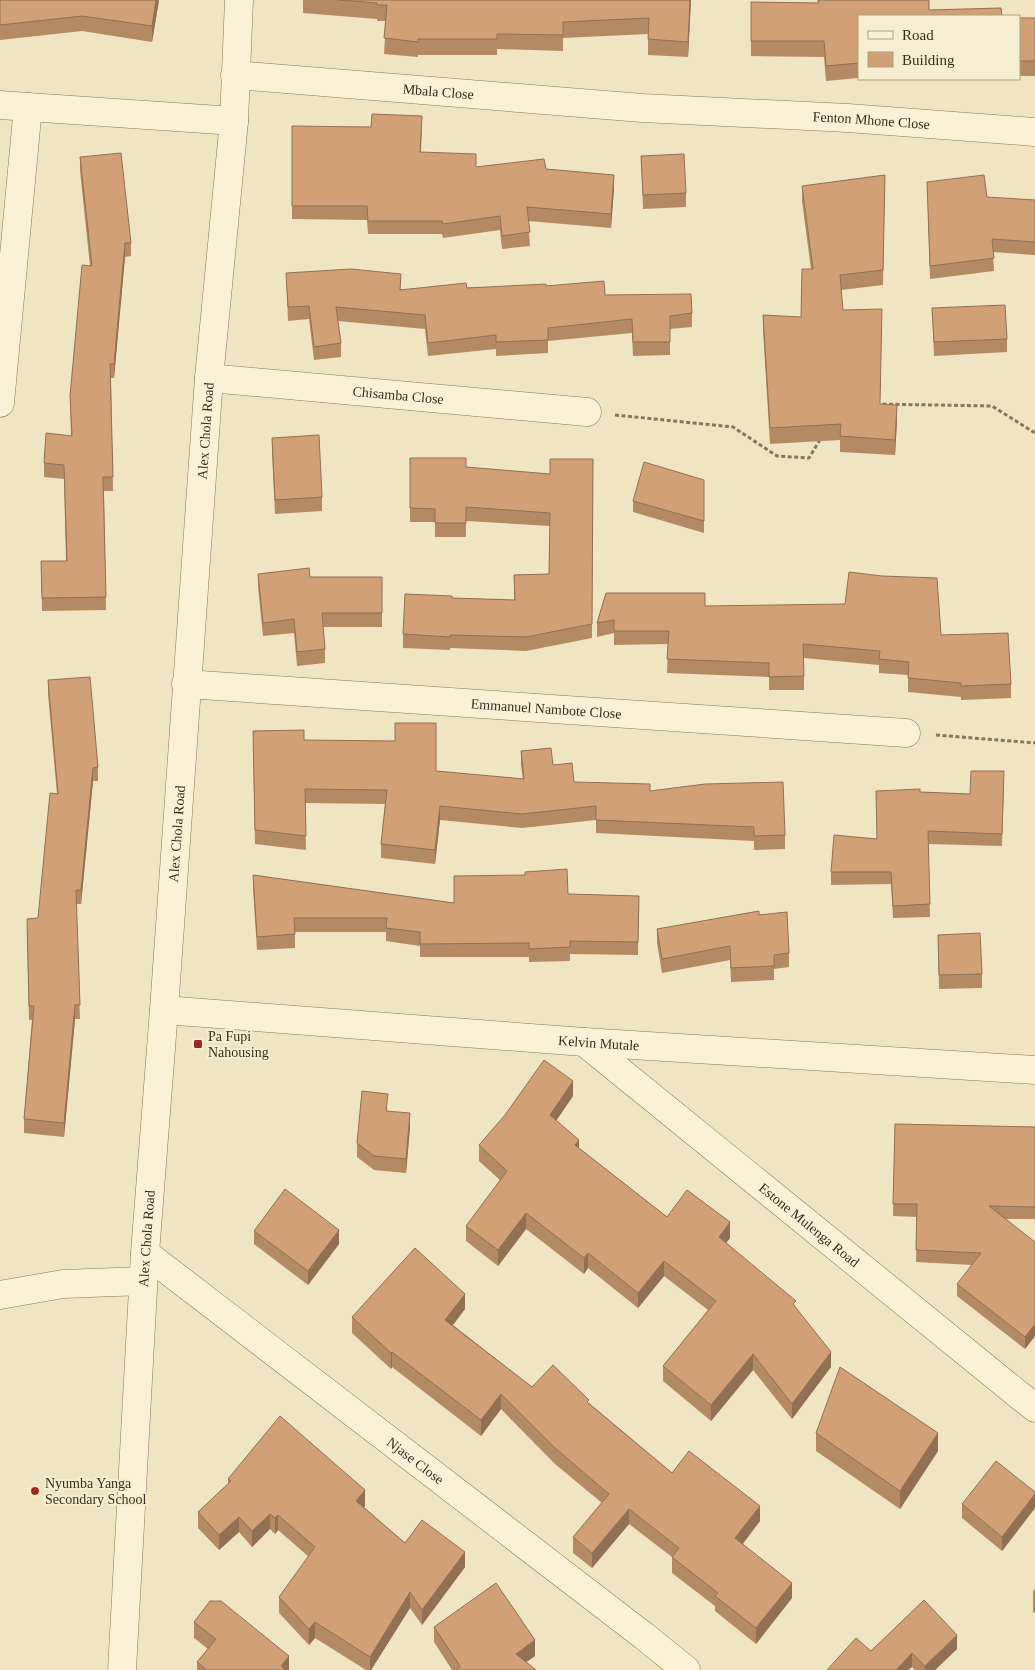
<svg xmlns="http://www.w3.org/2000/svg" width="1035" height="1670" viewBox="0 0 1035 1670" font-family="Georgia,serif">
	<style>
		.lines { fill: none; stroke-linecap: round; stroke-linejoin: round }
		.street-casing { stroke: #8b7658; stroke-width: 29 }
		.path { stroke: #8b7658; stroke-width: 3; stroke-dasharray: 4 2.5; stroke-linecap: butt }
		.street { stroke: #fbf1d6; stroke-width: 28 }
		.wall { fill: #b48a65 }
		.shaded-wall { fill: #927053 }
		.building { fill: #d1a076; stroke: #927053 }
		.poi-dot { fill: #9e2a25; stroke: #f7eed2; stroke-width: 2 }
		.labels { text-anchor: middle; stroke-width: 4; stroke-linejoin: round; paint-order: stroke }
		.street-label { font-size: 14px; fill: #3a2d1d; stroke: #f7eed2 }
		.poi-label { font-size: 14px; fill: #3a2d1d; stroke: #f7eed2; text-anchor: start }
	</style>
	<rect width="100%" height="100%" fill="#f0e5c2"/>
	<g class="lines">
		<defs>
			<g id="street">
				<path id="s1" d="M235,75L642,108L848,118L1035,132"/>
				<polyline points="0,105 28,107 0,403"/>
				<polyline points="28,107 234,121"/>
				<path id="s2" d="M209,378L587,412"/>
				<path id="s3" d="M186,684L906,733"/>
				<path id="s4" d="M164,1010L584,1042L1035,1070"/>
				<path id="s5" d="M584,1042L1035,1408"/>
				<path id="s6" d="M145,1253L644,1636L686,1670"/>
				<polyline points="0,1295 63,1284 143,1281"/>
				<path id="s7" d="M122,1670L145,1253L164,1010L209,378L234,121L239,0"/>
			</g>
		</defs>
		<use href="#street" class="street-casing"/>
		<g class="path">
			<polyline points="876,404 992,406 1035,433"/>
			<polyline points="615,415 733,427 777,456 809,458 821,438"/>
			<polyline points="936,735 1035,743"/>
		</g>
		<use href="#street" class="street"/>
	</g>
	<g class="wall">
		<polygon points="0,0 159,0 152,42 82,31 0,40"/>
		<polygon points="303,0 691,0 688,57 648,55 648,34 563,38 563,51 497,49 497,55 418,55 418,57 384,54 386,21 377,21 377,19 303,13"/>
		<polygon points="817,0 929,0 859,16 859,78 826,81 824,57 751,56 751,2 818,3"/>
		<rect x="1019" y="18" width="16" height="58"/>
		<polygon points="292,126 422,130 421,152 476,167 546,169 614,188 611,228 528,221 530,246 502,249 500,230 443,238 442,234 368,234 367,220 292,219"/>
		<polygon points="641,156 686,193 686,207 643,209"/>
		<polygon points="80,157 131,243 131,256 125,257 114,378 111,378 113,491 104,491 106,610 42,611 41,561 66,561 64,479 44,477 44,463 71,436 70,396 90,266 80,171"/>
		<polygon points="885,175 883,285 841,290 843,310 880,404 897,421 895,455 840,452 840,440 770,444 763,330 763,315 801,317 811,269 802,201 802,186"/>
		<polygon points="927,182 987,197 1035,200 1035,255 993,252 994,271 930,279"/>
		<polygon points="286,273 401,289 546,286 605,295 692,313 692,327 670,329 670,355 633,356 632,333 548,341 548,353 496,356 496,349 428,356 425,329 338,321 341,343 341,357 314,360 309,319 288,321"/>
		<polygon points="932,308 1007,339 1007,352 934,356"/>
		<polygon points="272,438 322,497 322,511 275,514 272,452"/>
		<polygon points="410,458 466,467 550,474 593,459 592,638 526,651 450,648 450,650 403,648 403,634 452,598 514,600 514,575 549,574 550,526 466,521 466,537 435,537 435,522 410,522"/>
		<polygon points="704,480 704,533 633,512 633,501"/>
		<polygon points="258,574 310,577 382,577 382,627 323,627 325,649 325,663 297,666 294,633 263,636 258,587"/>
		<polygon points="606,593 705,606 941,635 1011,684 1011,698 961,700 961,697 908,692 908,675 879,673 879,665 804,658 804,690 769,690 769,677 667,673 668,644 614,645 614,633 597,637 597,623"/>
		<polygon points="48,680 98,767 98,781 93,781 81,904 76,904 80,1019 75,1019 64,1137 24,1133 24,1119 32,1020 29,1020 27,933 38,918 57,794 48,694"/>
		<polygon points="304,740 436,771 523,779 521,765 521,751 553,765 574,782 650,791 785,835 785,849 754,850 754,841 596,833 596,820 522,828 440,820 435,864 381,858 381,844 385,804 305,803 306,850 255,844 253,745"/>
		<polygon points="1004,784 1002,846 928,844 930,917 893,918 891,884 831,885 831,872 876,839 920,792 970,794"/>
		<polygon points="253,875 454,903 568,894 639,896 638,955 570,954 570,961 529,962 529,957 420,957 420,946 386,941 386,932 295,932 295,948 257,950 253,889"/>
		<polygon points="759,915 789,953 789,967 774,969 774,980 731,982 730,960 662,973 657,943 657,929"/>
		<polygon points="938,935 982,974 982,988 939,989"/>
		<polygon points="573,1096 556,1120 579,1148 667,1217 730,1238 726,1243 796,1308 831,1367 792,1419 753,1370 711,1421 663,1381 663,1366 708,1310 664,1276 638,1308 588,1268 584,1274 526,1229 498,1266 466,1241 466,1226 500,1180 479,1161 479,1145"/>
		<polygon points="388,1108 387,1111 410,1127 406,1173 374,1170 357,1157 357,1143"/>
		<polygon points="895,1124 1035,1127 1035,1219 1005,1219 1035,1242 1035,1336 1025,1349 957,1296 957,1284 972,1265 916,1262 917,1217 893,1216"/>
		<polygon points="254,1231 339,1244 308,1285 254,1244"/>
		<polygon points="465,1309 453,1325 532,1387 589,1403 672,1473 760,1521 743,1544 792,1598 756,1644 715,1611 715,1606 672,1573 672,1557 629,1524 592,1568 573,1553 573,1537 602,1503 555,1464 501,1409 481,1436 392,1367 391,1369 352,1333 352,1317"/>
		<polygon points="816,1433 938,1451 900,1509 816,1451"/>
		<polygon points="228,1479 365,1506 364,1507 405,1543 465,1567 422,1625 410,1608 371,1670 366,1670 315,1638 309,1645 279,1613 279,1597 309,1557 278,1530 275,1534 270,1529 252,1547 239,1532 219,1550 198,1528 198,1512 228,1484"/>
		<polygon points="1035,1492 1035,1508 1002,1551 962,1518 962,1504"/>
		<polygon points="1035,1589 1035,1613 1033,1612 1033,1591"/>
		<polygon points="194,1622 289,1670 197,1670 197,1662 208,1649 194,1638"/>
		<polygon points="434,1627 535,1656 526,1662 536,1670 452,1670 434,1642"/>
		<polygon points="957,1649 935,1670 915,1670 912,1667 908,1670 827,1670 871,1651"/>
	</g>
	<g class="shaded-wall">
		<polygon points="156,0 159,0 152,42 152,26"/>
		<polygon points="690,0 691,0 688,57 688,42"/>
		<polygon points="614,175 614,188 611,228 611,214"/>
		<polygon points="125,243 125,257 114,378 114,364"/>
		<polygon points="897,405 897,421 895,455 895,440"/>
		<polygon points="93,768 93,781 81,904 81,890"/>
		<polygon points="440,806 440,820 435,864 435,850"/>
		<polygon points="75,1005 75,1019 64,1137 64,1123"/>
		<polygon points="573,1081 573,1096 550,1130 550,1115"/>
		<polygon points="410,1113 410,1127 406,1173 406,1159"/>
		<polygon points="579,1140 579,1156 575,1145"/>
		<polygon points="526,1213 526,1229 498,1266 498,1250"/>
		<polygon points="730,1222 730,1238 719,1252 719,1237"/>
		<polygon points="339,1230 339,1244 308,1285 308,1271"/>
		<polygon points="588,1253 588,1268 584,1274 584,1258"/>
		<polygon points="664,1261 664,1276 638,1308 638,1293"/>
		<polygon points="465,1294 465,1309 445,1335 445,1320"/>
		<polygon points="1035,1324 1035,1336 1025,1349 1025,1337"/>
		<polygon points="392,1352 392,1367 391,1369 391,1353"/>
		<polygon points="831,1352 831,1367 792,1419 792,1404"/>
		<polygon points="753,1354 753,1370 711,1421 711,1405"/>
		<polygon points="501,1394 501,1409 481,1436 481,1420"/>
		<polygon points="938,1433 938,1451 900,1509 900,1491"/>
		<polygon points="365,1490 365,1506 356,1516 356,1501"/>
		<polygon points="1035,1494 1035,1508 1002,1551 1002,1537"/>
		<polygon points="760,1506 760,1521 735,1553 735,1538"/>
		<polygon points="629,1509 629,1524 592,1568 592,1553"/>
		<polygon points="270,1514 270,1529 252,1547 252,1531"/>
		<polygon points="278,1515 278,1530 275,1534 275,1518"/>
		<polygon points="239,1517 239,1532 219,1550 219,1535"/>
		<polygon points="465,1552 465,1567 422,1625 422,1610"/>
		<polygon points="792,1583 792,1598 756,1644 756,1628"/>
		<polygon points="410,1592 410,1608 371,1670 370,1670 370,1657"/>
		<polygon points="315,1622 315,1638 309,1645 309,1629"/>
		<polygon points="957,1635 957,1649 935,1670 925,1670 925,1666"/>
		<polygon points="535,1640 535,1656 516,1669 516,1654"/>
		<polygon points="912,1653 912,1667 908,1670 896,1670"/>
		<polygon points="289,1656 289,1670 281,1670 281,1666"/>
	</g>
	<g class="building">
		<polygon points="0,0 156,0 152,26 82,16 0,25"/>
		<polygon points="339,0 690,0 688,42 648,39 649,18 563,22 563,35 497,34 497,39 418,39 418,42 384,38 387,5 377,5 377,3"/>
		<polygon points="819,0 929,0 929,10 1001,8 1002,16 859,16 859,63 826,66 824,41 751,41 751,2 819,3"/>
		<rect x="1019" y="18" width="16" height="43"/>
		<polygon points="372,114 422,116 420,152 476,154 476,167 544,159 546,169 614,175 611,214 527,207 530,232 502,236 500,216 443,224 442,221 368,221 367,206 292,206 292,126 371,127"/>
		<polygon points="121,153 131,243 125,243 114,364 110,364 113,477 103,477 106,597 42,598 41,561 67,561 64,465 44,463 46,433 72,436 70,396 82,265 92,266 80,157"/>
		<polygon points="684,154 686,193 643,195 641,156"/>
		<polygon points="885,175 883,270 840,275 843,310 882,309 880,404 897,405 895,440 840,436 841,424 770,428 763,315 801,317 802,269 813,269 802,186"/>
		<polygon points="984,175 987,197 1035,200 1035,242 992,239 994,258 930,266 927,182"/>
		<polygon points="351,269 401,274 400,290 466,283 467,288 546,284 546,286 604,281 605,295 691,294 692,313 670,316 670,342 633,342 632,319 548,328 548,340 496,342 496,335 428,343 425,315 336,307 341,343 314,347 309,306 288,307 286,273"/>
		<polygon points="1005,305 1007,339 934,342 932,308"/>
		<polygon points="319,435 322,497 275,500 272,438"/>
		<polygon points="410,458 466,458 466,467 550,474 550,459 593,459 592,624 526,637 450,635 450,637 403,634 405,594 452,596 452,598 515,600 514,575 549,574 550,513 466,507 466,523 435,523 435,509 410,508"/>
		<polygon points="644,462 704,480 704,521 633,501"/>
		<polygon points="309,568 310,577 382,577 382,613 322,613 325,649 297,652 294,619 263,623 258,574"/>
		<polygon points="849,572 882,576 937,578 941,635 1008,633 1011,684 961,686 961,683 908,678 909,662 879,659 880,651 803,644 804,676 769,677 769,663 667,659 669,631 614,631 614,620 597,623 606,593 705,593 705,606 845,604"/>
		<polygon points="90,677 98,767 93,768 81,890 76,890 80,1005 75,1005 64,1123 24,1119 34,1006 29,1006 27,919 38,918 50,793 58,794 48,680"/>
		<polygon points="395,723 436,723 436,771 524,779 521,751 551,748 553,765 572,763 574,782 650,784 650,791 705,784 783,782 785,835 754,836 754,827 596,820 596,806 522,814 440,806 435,850 381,844 387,790 305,789 306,836 255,830 253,731 304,730 304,740 395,741"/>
		<polygon points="971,771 1004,771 1002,834 928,831 930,904 893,906 891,872 831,872 834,835 877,839 876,791 920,789 920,792 970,794"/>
		<polygon points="567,869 568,894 639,896 638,942 570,941 570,947 529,949 529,943 420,944 420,932 386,928 387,918 294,918 295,934 257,937 253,875 454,903 454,876 525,875 525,872"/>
		<polygon points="759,911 759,915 787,912 789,953 774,955 774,966 731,968 730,946 662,959 657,929"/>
		<polygon points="980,933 982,974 939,975 938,935"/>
		<polygon points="544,1060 573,1081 550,1115 579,1140 575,1145 667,1217 687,1190 730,1222 719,1237 796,1301 793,1304 831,1352 792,1404 753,1354 711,1405 663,1366 716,1301 664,1261 638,1293 588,1253 584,1258 526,1213 498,1250 466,1226 507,1171 479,1145 505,1115"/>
		<polygon points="362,1091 388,1094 386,1111 410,1113 406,1159 374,1156 357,1143"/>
		<polygon points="895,1124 1035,1127 1035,1207 989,1206 1035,1242 1035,1324 1025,1337 957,1284 981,1253 916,1250 917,1204 893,1204"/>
		<polygon points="285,1189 339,1230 308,1271 254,1231"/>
		<polygon points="415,1248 465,1294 445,1320 532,1387 553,1365 589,1400 587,1402 672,1473 689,1451 760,1506 735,1538 792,1583 756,1628 715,1596 718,1593 672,1557 679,1548 629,1509 592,1553 573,1537 609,1494 555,1448 501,1394 481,1420 392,1352 391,1353 352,1317"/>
		<polygon points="840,1367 938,1433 900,1491 816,1433"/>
		<polygon points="280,1416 365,1490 356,1501 405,1543 422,1520 465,1552 422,1610 410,1592 370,1657 315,1622 309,1629 279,1597 315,1547 278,1515 275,1518 270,1514 252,1531 239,1517 219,1535 198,1512 231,1481 228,1479"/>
		<polygon points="996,1461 1035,1492 1035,1494 1002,1537 962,1504"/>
		<polygon points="496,1583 535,1640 516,1654 536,1670 457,1670 460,1666 434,1627"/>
		<polygon points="924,1600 957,1635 925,1666 912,1653 896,1670 827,1670 856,1638 871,1651"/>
		<polygon points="210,1601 221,1601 289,1656 281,1666 285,1670 207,1670 197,1662 216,1639 194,1622"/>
	</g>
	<g class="poi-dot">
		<rect x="193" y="1039" width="10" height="10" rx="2.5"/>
		<circle cx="35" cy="1491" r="5"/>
	</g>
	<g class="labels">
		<g class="street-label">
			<text dy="5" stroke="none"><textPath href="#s1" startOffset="204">Mbala Close</textPath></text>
			<text dy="5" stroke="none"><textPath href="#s1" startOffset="638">Fenton Mhone Close</textPath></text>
			<text dy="5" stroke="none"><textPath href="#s2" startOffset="190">Chisamba Close</textPath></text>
			<text dy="5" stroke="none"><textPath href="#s7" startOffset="1242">Alex Chola Road</textPath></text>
			<text dy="5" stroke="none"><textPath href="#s3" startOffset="361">Emmanuel Nambote Close</textPath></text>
			<text dy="5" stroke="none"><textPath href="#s7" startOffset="838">Alex Chola Road</textPath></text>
			<text dy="5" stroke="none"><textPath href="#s4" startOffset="436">Kelvin Mutale</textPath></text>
			<text dy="5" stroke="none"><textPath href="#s5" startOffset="290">Estone Mulenga Road</textPath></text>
			<text dy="5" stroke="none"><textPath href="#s7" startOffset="432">Alex Chola Road</textPath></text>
			<text dy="5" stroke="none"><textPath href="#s6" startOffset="341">Njase Close</textPath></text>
		</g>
		<g class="poi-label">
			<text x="208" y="1041">Pa Fupi<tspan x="208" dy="16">Nahousing</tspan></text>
			<text x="45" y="1488">Nyumba Yanga<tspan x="45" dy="16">Secondary School</tspan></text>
		</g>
	</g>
	<rect x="858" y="15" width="162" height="65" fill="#f7eed2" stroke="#aba18a"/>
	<rect x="868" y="31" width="25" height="8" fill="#fbf1d6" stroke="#aba18a"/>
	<text x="902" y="40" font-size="15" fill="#3a2d1d">Road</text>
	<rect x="868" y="52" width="25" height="15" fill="#d1a076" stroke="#aba18a"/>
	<text x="902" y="65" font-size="15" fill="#3a2d1d">Building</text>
</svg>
